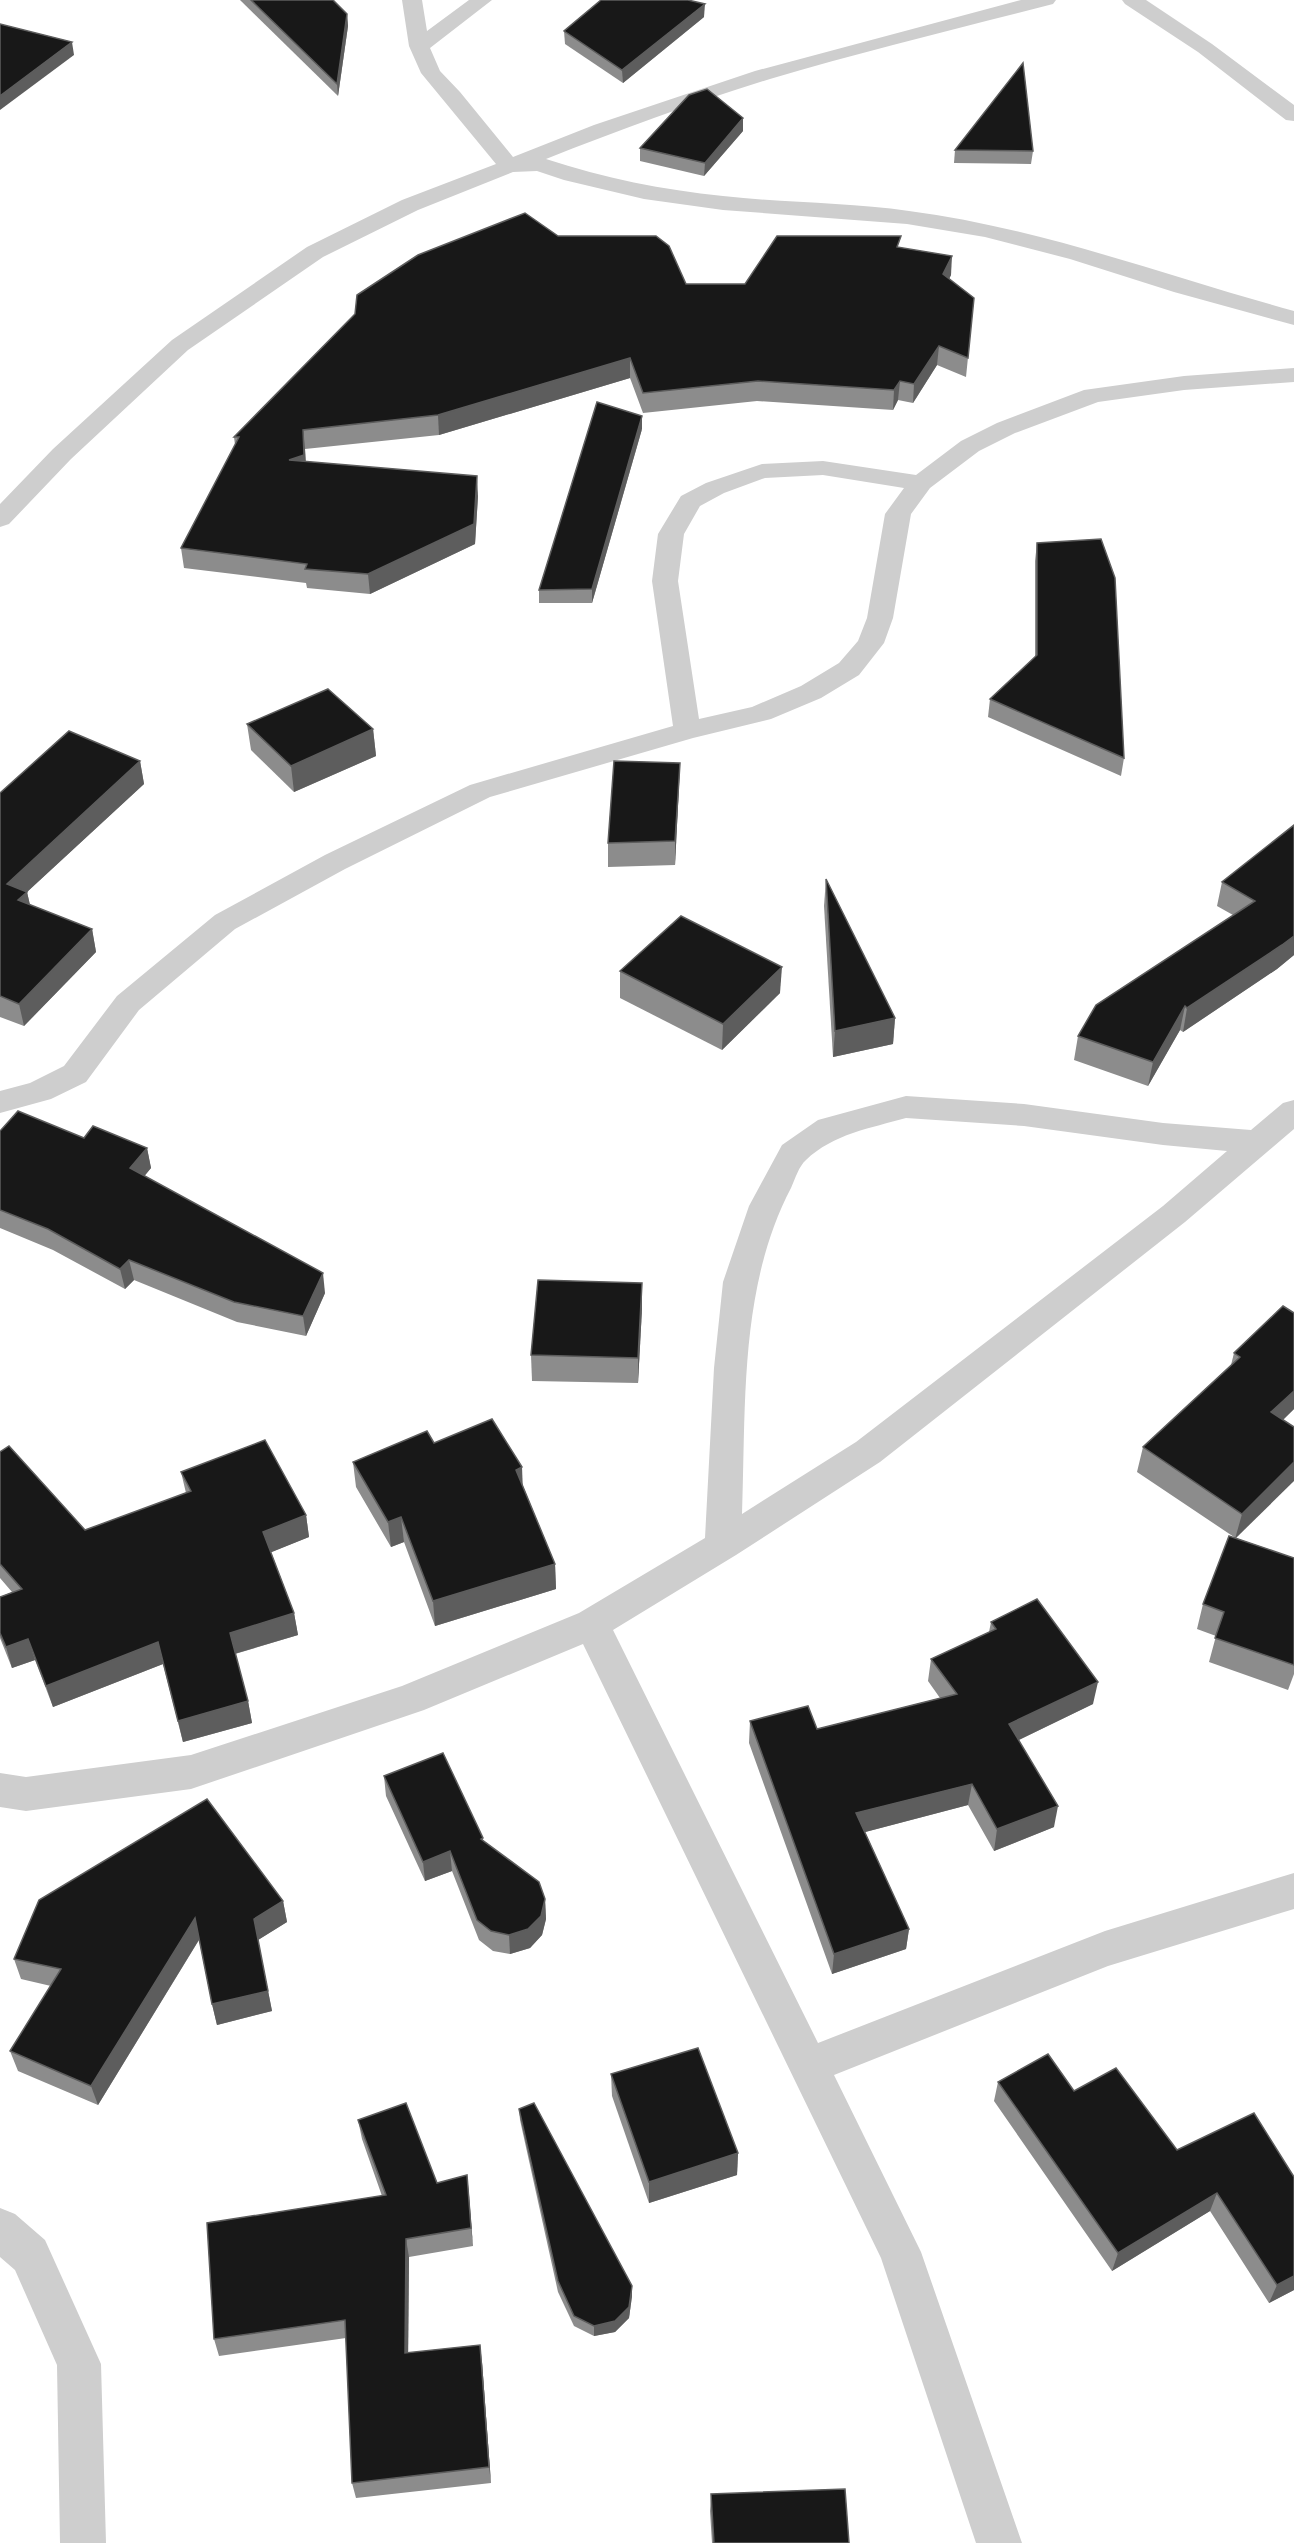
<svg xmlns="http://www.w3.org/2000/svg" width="1294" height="2543" viewBox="0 0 1294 2543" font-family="Karla,sans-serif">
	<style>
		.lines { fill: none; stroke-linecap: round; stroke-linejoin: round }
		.minor { fill: #cecece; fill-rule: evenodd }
		.wall { fill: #8c8c8c }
		.shaded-wall { fill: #5d5d5d }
		.building { fill: #181818; stroke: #5d5d5d; stroke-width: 1.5 }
	</style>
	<rect width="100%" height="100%" fill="#fff"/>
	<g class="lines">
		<g class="minor">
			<path d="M402,0H422L427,31L469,0H492L430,48L440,71L460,92L513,157L594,125L755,71L1021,0H1056L1053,4C959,28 864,51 770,79C695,102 620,130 546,159C604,178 663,190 723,196C785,203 847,202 909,211C1040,228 1166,276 1294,311V325L1174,292L1070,259L985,237L907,224L723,210L644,199L564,180L537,171L513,172L418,210L323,257L188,350L71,459L9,524L0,527V504L53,449L172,340L307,247L402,200L496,164L421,73L409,46Z"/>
			<polygon points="1122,0 1146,0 1212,44 1294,105 1294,121 1286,120 1198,52 1125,4"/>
			<path d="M1294,368V382L1184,390L1098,402L1015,433L979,451L930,488L911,514L893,618L884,643L859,675L821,698L771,719L693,738L490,797L345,869L235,929L139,1010L86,1082L51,1099L0,1113V1091L30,1083L64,1066L117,996L215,915L325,855L470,785L673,726L652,581L658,534L681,496L706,483L762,464L823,461L916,475L961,441L997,423L1084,390L1184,376ZM823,475L904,488L885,514L867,618L858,641L839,663L801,686L752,707L699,719L678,581L684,534L700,506L724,493L765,478Z"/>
			<path d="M906,1096L1024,1104L1163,1123L1251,1130L1283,1103L1294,1100V1129L1185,1222L880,1462L736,1555L613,1630L818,2043L1105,1931L1294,1873V1909L1108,1966L834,2075L921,2252L1022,2543H976L881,2258L583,1644L424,1710L191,1789L26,1811L0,1807V1773L26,1777L191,1755L402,1686L579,1613L705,1538L714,1368L723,1282L749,1206L782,1145L818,1120ZM906,1118L1024,1126L1163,1145L1227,1151L1163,1206L856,1442L742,1514C746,1406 739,1287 791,1188C795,1179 799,1166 806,1160C833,1134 871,1128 906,1118Z"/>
			<polygon points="0,2208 15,2214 45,2240 101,2364 106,2543 60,2543 57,2365 15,2270 0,2257"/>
		</g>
	</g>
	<g class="wall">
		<polygon points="240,0 333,0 347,14 348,26 338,96"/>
		<polygon points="704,17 623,83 565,44 564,31"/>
		<polygon points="743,131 704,176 640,161 640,148"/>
		<polygon points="955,150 1033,151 1031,164 954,163"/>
		<polygon points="558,236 686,284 745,284 900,247 951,275 949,279 974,298 966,377 937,365 913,403 898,400 893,410 757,401 643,413 630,378 439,435 305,449 306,461 478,496 475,544 370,594 307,588 306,583 184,568 181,548 235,445 234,437"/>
		<polygon points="642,429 592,603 539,603 539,590"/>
		<polygon points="1037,543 1124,758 1121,776 988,717 990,699 1035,658 1035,561"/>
		<polygon points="247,724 373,729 376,756 294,792 251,750"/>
		<polygon points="140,761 144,784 27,892 30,905 92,929 96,952 24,1026 0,1017 0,793"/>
		<polygon points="680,763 679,786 675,865 608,867 608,843"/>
		<polygon points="1294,825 1294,955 1277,969 1183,1032 1180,1030 1148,1086 1074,1060 1078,1036 1233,915 1217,906 1222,882"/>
		<polygon points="826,879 895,1018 893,1044 833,1057 824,906"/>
		<polygon points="620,971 780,993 722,1050 620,998"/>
		<polygon points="0,1131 84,1138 147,1148 151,1168 144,1176 325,1293 306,1336 237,1322 134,1280 125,1289 53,1250 0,1228"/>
		<polygon points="642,1283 642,1309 638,1383 532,1381 531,1355"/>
		<polygon points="1294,1313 1294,1409 1283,1420 1236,1538 1294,1558 1294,1674 1288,1690 1209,1662 1216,1636 1197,1629 1203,1604 1234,1537 1137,1472 1143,1447 1231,1365 1234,1353"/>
		<polygon points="434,1443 523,1486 555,1564 556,1589 435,1626 404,1542 391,1547 356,1487 353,1462"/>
		<polygon points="0,1452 85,1530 186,1493 181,1472 306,1515 309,1537 271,1552 294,1613 298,1635 235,1654 248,1701 252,1723 183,1742 163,1664 53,1707 35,1660 12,1668 0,1638 0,1597 12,1592 0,1578"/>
		<polygon points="991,1622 1093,1704 1019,1740 1054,1827 994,1851 968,1805 865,1832 909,1929 906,1949 832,1974 749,1743 750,1721 817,1729 940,1698 928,1681 931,1659 989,1632"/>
		<polygon points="384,1776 483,1838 483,1840 545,1899 546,1919 542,1935 530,1948 510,1954 493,1951 479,1940 452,1871 425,1881 386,1796"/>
		<polygon points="283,1901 287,1922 258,1940 272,2011 217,2025 212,2004 199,1940 98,2105 18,2071 10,2051 51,1986 21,1979 14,1959"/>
		<polygon points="611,2074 738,2153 737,2175 649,2203 612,2096"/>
		<polygon points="998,2082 1074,2091 1177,2150 1294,2177 1294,2290 1269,2303 1210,2211 1112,2271 994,2101"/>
		<polygon points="519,2109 632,2296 629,2318 615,2332 594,2336 574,2326 558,2292 520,2120"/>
		<polygon points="358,2120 437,2183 467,2175 473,2246 409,2257 408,2353 482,2362 491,2483 356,2498 352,2483 346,2338 219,2356 214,2339 382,2196 362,2139"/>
		<polygon points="711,2494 849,2543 712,2543 710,2511"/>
	</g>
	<g class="shaded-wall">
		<polygon points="705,4 704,17 623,83 622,70"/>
		<polygon points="347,14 348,26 338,96 337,84"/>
		<polygon points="72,42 74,55 0,110 0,96"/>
		<polygon points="743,118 743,131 704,176 705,163"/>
		<polygon points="952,256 951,275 942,293 943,274"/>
		<polygon points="939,346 937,365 913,403 914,384"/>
		<polygon points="630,358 630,378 439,435 438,415"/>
		<polygon points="900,381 898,400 893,410 894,390"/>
		<polygon points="642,416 642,429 592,603 592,589"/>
		<polygon points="303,430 305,449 306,475 289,460"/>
		<polygon points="477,476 478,496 475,544 370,594 368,574"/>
		<polygon points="373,729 376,756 294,792 291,766"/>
		<polygon points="140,761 144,784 27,892 32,914 23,923 7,884"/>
		<polygon points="680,763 679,786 675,865 675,841"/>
		<polygon points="92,929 96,952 24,1026 19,1004"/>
		<polygon points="1294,936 1294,955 1277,969 1183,1032 1187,1008"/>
		<polygon points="782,967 780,993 722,1050 723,1024"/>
		<polygon points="1185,1006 1180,1030 1148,1086 1153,1062"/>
		<polygon points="895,1018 893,1044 833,1057 835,1031"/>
		<polygon points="147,1148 151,1168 134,1189 130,1168"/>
		<polygon points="129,1260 134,1280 125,1289 120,1269"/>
		<polygon points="323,1273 325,1293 306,1336 303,1316"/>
		<polygon points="642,1283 642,1309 638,1383 638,1358"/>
		<polygon points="1294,1391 1294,1409 1264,1438 1271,1412"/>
		<polygon points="1294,1462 1294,1481 1235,1539 1242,1514"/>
		<polygon points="522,1467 523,1492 516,1470"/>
		<polygon points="306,1515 309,1537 267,1554 263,1532"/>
		<polygon points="401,1517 404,1542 391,1547 388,1522"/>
		<polygon points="555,1564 556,1589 435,1626 433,1601"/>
		<polygon points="294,1613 298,1635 234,1654 230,1633"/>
		<polygon points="28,1639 35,1660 12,1668 6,1647"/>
		<polygon points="158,1642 163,1664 53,1707 46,1686"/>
		<polygon points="1098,1682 1093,1704 1006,1746 1009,1724"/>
		<polygon points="248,1701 252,1723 183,1742 178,1721"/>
		<polygon points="972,1784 968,1805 854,1835 856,1813"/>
		<polygon points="1058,1806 1054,1827 994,1851 997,1829"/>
		<polygon points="450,1851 452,1871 425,1881 423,1862"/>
		<polygon points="545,1899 546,1919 542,1935 530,1948 510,1954 509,1935"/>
		<polygon points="283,1901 287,1922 258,1940 272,2011 217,2025 212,2004 254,1919"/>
		<polygon points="195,1918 200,1938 98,2105 91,2086"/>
		<polygon points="909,1929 906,1949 832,1974 834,1954"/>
		<polygon points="738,2153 737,2175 649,2203 649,2182"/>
		<polygon points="467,2175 469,2194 473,2246 471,2228"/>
		<polygon points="1217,2193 1210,2211 1112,2271 1118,2253"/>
		<polygon points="406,2239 409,2257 408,2370 405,2353"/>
		<polygon points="1294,2276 1294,2290 1269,2303 1277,2285"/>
		<polygon points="632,2286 632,2296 629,2318 615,2332 594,2336 594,2326"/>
		<polygon points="480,2345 482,2362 491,2483 489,2467"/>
	</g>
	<g class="building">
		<polygon points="251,0 333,0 347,14 337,84"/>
		<polygon points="601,0 688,0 705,4 622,70 564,31"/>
		<polygon points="0,24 72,42 0,96"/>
		<polygon points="1023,63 1033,151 955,150"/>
		<polygon points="707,89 743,118 705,163 640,148 689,95"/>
		<polygon points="525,213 558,236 656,236 669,246 686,284 745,284 777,236 901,236 897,247 952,256 943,274 974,298 968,358 939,346 914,384 900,381 894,390 758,381 643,393 630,358 438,415 303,430 304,455 289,460 477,476 474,524 368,574 305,569 307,564 181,548 239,437 234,437 355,314 357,295 418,255"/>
		<polygon points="597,402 642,416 592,589 539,590"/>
		<polygon points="1101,539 1115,578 1124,758 990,699 1037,655 1037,543"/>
		<polygon points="328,689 373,729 291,766 247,724"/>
		<polygon points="69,731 140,761 7,884 27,892 18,900 92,929 19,1004 0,996 0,793"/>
		<polygon points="614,761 680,763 675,841 608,843"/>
		<polygon points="1294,825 1294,936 1282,945 1187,1008 1185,1006 1153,1062 1078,1036 1096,1005 1255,901 1222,882"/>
		<polygon points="826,879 895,1018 835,1031"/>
		<polygon points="681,916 782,967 723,1024 620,971"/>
		<polygon points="18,1111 84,1138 93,1126 147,1148 130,1168 323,1273 303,1316 234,1302 129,1260 120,1269 48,1229 0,1210 0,1131"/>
		<polygon points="538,1280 642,1283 638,1358 531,1355"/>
		<polygon points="1283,1306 1294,1313 1294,1391 1271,1412 1294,1427 1294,1462 1242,1514 1143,1447 1240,1357 1234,1353"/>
		<polygon points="492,1419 522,1467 516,1470 555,1564 433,1601 401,1517 388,1522 353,1462 427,1431 434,1443"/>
		<polygon points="265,1440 306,1515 263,1532 294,1613 230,1633 248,1701 178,1721 158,1642 46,1686 28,1639 6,1647 0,1633 0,1597 22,1589 0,1564 0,1452 9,1446 85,1530 191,1491 181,1472"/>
		<polygon points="1229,1536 1294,1558 1294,1665 1215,1638 1224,1612 1203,1604"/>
		<polygon points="1037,1599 1098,1682 1009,1724 1058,1806 997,1829 972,1784 856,1813 909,1929 834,1954 750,1721 808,1706 817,1729 957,1694 931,1659 996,1629 991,1622"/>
		<polygon points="443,1753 483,1838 481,1839 539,1882 545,1899 541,1916 528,1929 509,1935 491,1931 477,1920 450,1851 423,1862 384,1776"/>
		<polygon points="207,1799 283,1901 254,1919 268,1991 212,2004 195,1918 91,2086 10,2051 61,1969 14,1959 39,1900"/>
		<polygon points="698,2048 738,2153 649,2182 611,2074"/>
		<polygon points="1048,2054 1074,2091 1116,2068 1177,2150 1254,2113 1294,2177 1294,2276 1277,2285 1217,2193 1118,2253 998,2082"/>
		<polygon points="406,2103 437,2183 467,2175 471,2228 406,2239 405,2353 480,2345 489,2467 352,2483 345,2320 214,2339 207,2223 386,2195 358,2120"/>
		<polygon points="534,2103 632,2286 629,2307 615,2321 594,2326 574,2316 558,2281 519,2109"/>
		<polygon points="845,2489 849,2543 714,2543 711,2494"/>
	</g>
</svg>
